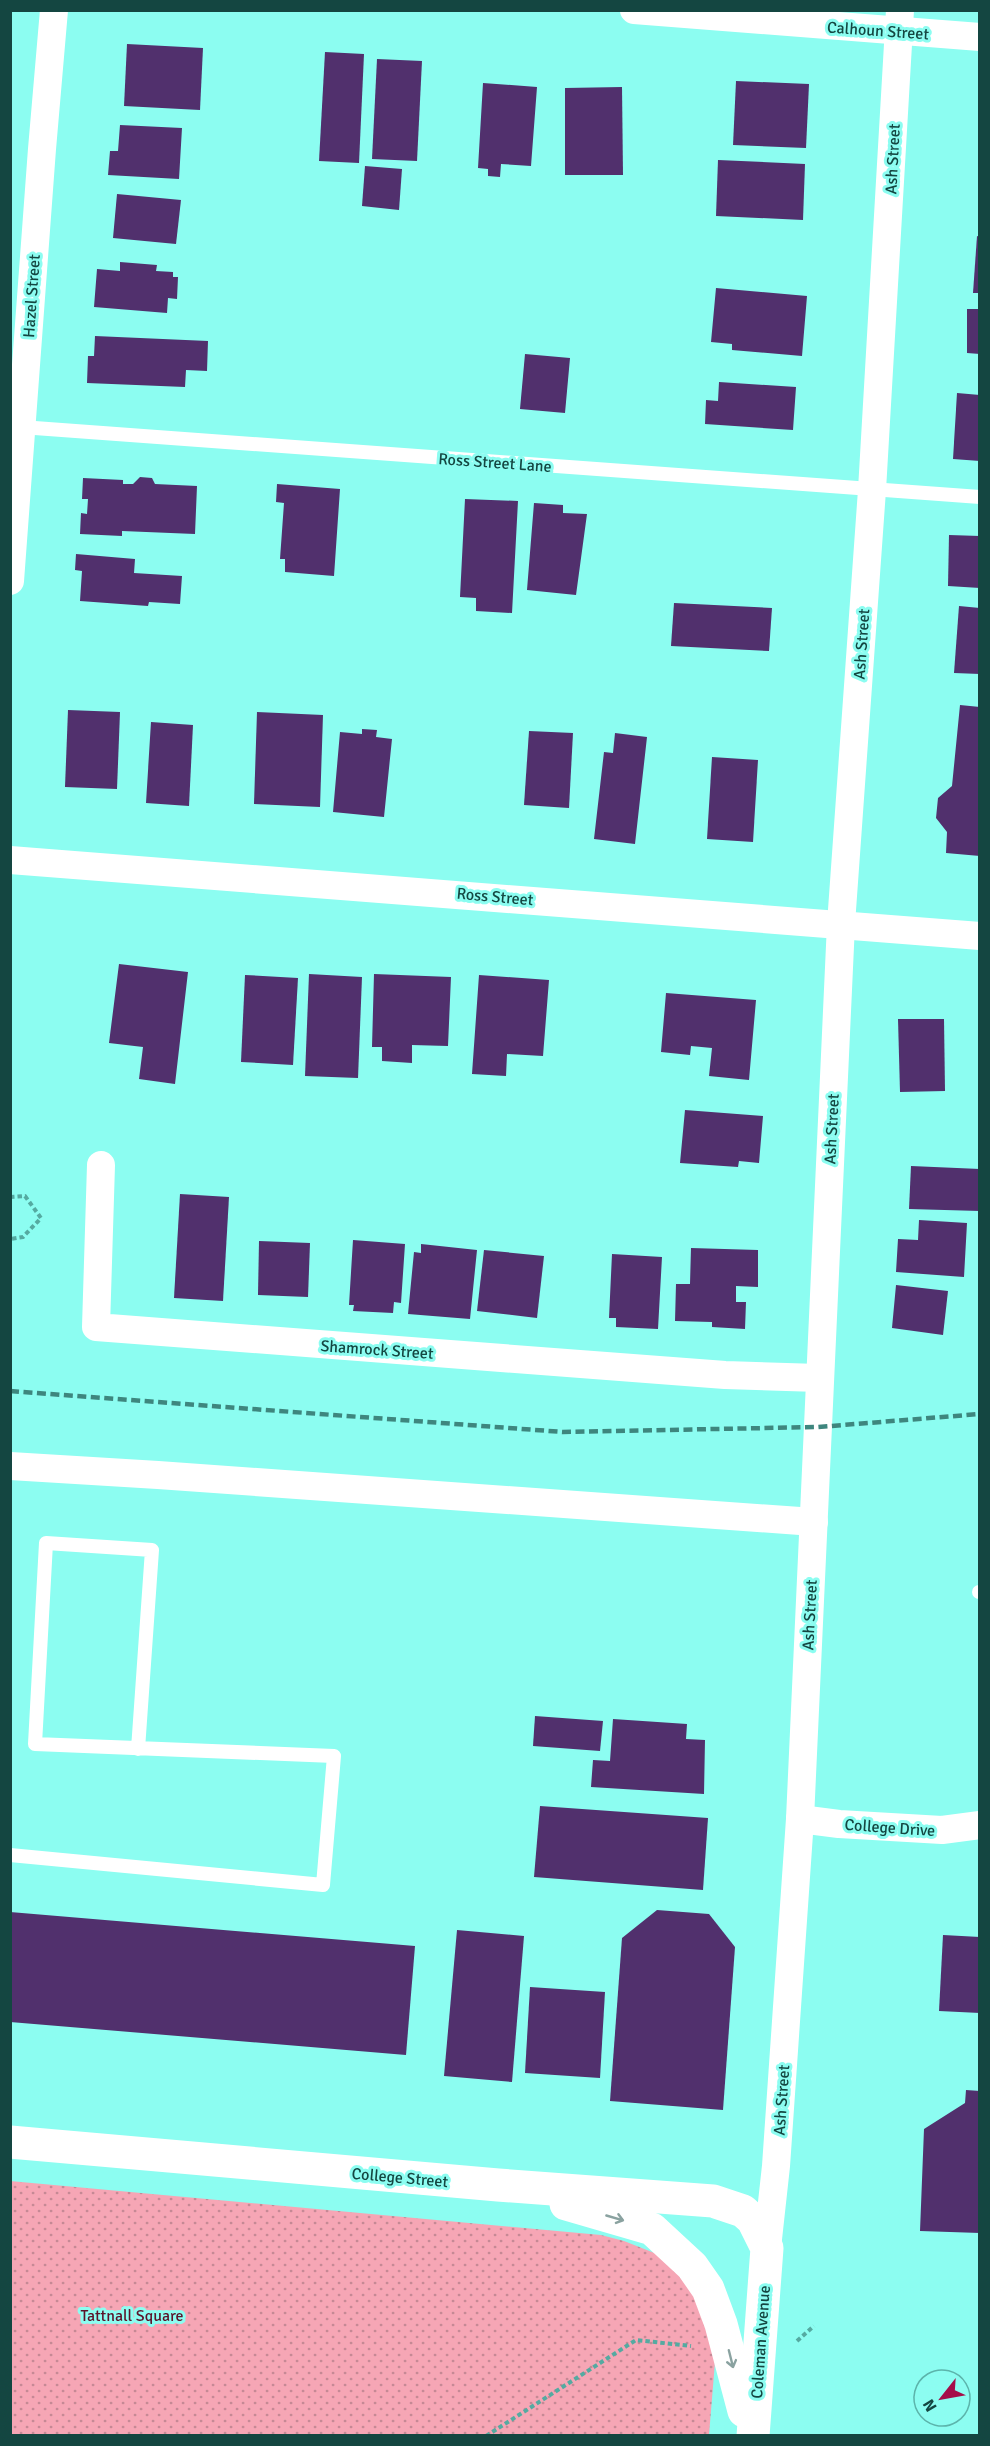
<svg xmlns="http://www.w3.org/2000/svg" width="990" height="2446" viewBox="0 0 990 2446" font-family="Signika,sans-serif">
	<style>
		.park { fill: url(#park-dots) }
		.building { fill: #51306d }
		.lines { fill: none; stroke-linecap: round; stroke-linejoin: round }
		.path { stroke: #55aaa1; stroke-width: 4; stroke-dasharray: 4.5 3; stroke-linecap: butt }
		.service { stroke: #fff; stroke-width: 14 }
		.minor { stroke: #fff; stroke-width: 28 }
		.tertiary { stroke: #fff; stroke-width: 33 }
		.rail { stroke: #3e867e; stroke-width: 4.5; stroke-dasharray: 9 4.5; stroke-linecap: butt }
		.oneway { stroke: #8aa2a0 }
		.labels { text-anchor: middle; stroke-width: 6; stroke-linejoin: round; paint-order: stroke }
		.street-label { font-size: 16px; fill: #144641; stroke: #8cfdf1 }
		.park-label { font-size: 16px; fill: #5c1229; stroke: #8cfdf1 }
	</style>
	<defs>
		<pattern id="park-dots" width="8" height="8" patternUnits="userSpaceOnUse" patternTransform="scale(1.5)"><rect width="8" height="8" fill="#f6a6b5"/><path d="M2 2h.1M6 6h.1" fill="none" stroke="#c68995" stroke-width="1.8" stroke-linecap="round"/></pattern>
	</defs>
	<rect width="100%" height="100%" fill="#8cfdf1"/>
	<polygon class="park" points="10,2181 601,2235 624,2241 657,2254 680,2274 696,2294 715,2362 709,2435 11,2435"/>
	<g class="building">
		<polygon points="127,44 203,48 200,110 124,106"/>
		<polygon points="325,52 364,54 359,163 319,161"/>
		<polygon points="377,59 422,61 417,161 372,159"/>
		<polygon points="736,81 809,84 806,148 733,145"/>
		<polygon points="483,83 537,87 531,166 501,164 500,177 488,176 488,169 478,168"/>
		<polygon points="622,87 623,175 565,175 565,88"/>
		<polygon points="120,125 182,128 179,179 108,175 110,151 118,151"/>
		<polygon points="718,160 805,164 803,220 716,216"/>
		<polygon points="365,166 402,169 399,210 362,206"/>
		<polygon points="117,194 181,200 176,244 113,238"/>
		<polygon points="977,236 980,237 980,293 973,293"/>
		<polygon points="120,262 157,265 156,271 173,272 173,277 178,277 177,299 168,298 167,313 94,307 97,269 120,271"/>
		<polygon points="716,288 807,296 802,356 732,350 732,344 711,342"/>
		<polygon points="967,309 980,309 980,354 967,353"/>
		<polygon points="95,336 208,341 207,371 186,370 185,387 87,383 88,356 94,356"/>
		<polygon points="525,354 570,358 565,413 520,409"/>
		<polygon points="719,382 796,387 793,430 705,424 706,400 718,401"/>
		<polygon points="957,393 980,395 980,461 953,459"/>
		<polygon points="140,477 152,478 155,484 197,486 195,534 122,531 122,536 80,534 81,513 87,514 88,499 82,499 83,478 123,480 123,484 133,484"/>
		<polygon points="277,484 340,489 334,576 285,572 285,559 280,559 284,503 276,502"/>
		<polygon points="465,499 518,501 512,613 476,611 476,598 460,597"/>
		<polygon points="534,503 563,505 563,513 587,514 576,595 527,590"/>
		<polygon points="949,535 980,536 980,588 948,586"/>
		<polygon points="76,554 135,559 134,573 182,576 180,604 149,602 148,606 80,601 82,571 75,570"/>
		<polygon points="674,603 772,608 769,651 671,646"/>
		<polygon points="959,606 980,608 980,674 954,673"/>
		<polygon points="960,705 980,707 980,856 946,853 947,832 936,818 938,798 952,786"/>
		<polygon points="68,710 120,712 117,789 65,787"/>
		<polygon points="257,712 323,715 320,807 254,804"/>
		<polygon points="151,722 193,725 189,806 146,803"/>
		<polygon points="362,729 377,730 376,737 392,739 384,817 333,812 340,732 362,734"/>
		<polygon points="529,731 573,733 569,808 524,805"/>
		<polygon points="615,733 647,737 635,844 594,839 604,752 613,753"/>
		<polygon points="712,757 758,760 753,842 707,839"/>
		<polygon points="119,964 188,972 175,1084 139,1079 143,1047 109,1043"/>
		<polygon points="309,974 362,977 358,1078 305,1076"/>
		<polygon points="374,974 451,977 448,1046 412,1045 412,1063 382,1061 382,1047 372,1047"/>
		<polygon points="245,975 298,978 293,1065 241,1062"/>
		<polygon points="479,975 549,980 543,1056 507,1054 506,1076 472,1074"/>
		<polygon points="666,993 756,1000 749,1080 709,1076 712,1048 691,1046 690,1055 661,1052"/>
		<polygon points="898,1019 944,1019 945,1091 900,1092"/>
		<polygon points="685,1110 763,1116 759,1163 739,1161 738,1167 680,1163"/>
		<polygon points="911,1166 980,1169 980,1211 909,1209"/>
		<polygon points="180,1194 229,1197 223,1301 174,1298"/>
		<polygon points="919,1220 967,1223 964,1277 896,1272 898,1239 918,1240"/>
		<polygon points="353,1240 405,1244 401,1303 394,1302 393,1313 353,1311 354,1305 349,1305"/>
		<polygon points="259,1241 310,1243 308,1297 258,1295"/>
		<polygon points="421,1244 477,1250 470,1319 408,1314 414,1252 421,1253"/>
		<polygon points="691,1248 758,1250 758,1287 736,1286 736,1302 746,1302 745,1329 712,1327 712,1322 675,1321 676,1284 690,1284"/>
		<polygon points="484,1250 544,1256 537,1318 477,1311"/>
		<polygon points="612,1254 662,1257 658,1329 616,1327 616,1318 609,1318"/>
		<polygon points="896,1285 948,1291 943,1335 892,1328"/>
		<polygon points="535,1716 603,1721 600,1751 533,1746"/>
		<polygon points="613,1719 687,1724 686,1739 705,1740 704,1794 591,1787 593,1760 610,1761"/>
		<polygon points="540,1806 708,1818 703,1890 534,1877"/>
		<polygon points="657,1910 709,1914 735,1947 723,2110 610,2101 622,1938"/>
		<polygon points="10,1912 415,1946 406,2055 10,2022"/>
		<polygon points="457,1930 524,1936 512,2082 444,2076"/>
		<polygon points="943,1935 980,1937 980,2013 939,2011"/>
		<polygon points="530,1987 605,1992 600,2078 525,2073"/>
		<polygon points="966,2090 980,2091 980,2233 920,2231 924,2129 965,2103"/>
	</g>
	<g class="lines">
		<g class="path">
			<polyline points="10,1197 25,1196 41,1218 23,1237 10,1239"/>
			<polyline points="797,2341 814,2326"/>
			<polyline points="486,2436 636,2340 691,2346"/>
		</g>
		<g class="service">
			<polyline points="21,427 980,497"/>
			<polyline points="979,1592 980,1592"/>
			<polyline points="10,1855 323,1885 334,1756 35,1744 46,1543 152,1550 138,1749"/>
		</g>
		<g class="minor">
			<polyline points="634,10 980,37"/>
			<polyline points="10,581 42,149 54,10"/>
			<polyline points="10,860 980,936"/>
			<polyline points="101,1165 96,1327 725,1375 819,1378"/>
			<polyline points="10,1466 158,1475 814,1522"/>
			<polyline points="800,1819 839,1824 942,1830 980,1825"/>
			<polyline points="767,2248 776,2166 800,1819 841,924 872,490 900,10"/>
		</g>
		<g class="tertiary">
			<polyline points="10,2142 498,2185 713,2201 743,2211 753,2220 767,2248 753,2436"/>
			<polyline points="566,2204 652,2229 692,2266 708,2289 721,2324 744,2411"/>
		</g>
		<polyline class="rail" points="10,1391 563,1432 818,1427 980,1414"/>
	</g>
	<defs><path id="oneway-shaft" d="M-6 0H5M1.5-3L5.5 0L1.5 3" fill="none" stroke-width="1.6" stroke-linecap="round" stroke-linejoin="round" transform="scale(1.5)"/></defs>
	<g class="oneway">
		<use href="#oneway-shaft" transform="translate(615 2218) rotate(16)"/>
		<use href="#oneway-shaft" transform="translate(731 2359) rotate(76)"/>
	</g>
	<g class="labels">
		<g class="street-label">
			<text transform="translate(878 30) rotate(4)" y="6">Calhoun Street</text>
			<text transform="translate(892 159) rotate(-87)" y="6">Ash Street</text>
			<text transform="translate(31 296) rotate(-86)" y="6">Hazel Street</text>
			<text transform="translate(495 462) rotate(4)" y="6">Ross Street Lane</text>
			<text transform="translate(861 644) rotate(-86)" y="6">Ash Street</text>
			<text transform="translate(495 896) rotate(5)" y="6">Ross Street</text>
			<text transform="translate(831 1129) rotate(-87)" y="6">Ash Street</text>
			<text transform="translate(377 1349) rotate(4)" y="6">Shamrock Street</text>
			<text transform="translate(809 1615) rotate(-87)" y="6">Ash Street</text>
			<text transform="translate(890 1827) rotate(4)" y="6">College Drive</text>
			<text transform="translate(781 2100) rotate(-86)" y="6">Ash Street</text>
			<text transform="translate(400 2177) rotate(5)" y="6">College Street</text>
			<text transform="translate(760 2342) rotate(-86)" y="6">Coleman Avenue</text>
		</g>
		<g class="park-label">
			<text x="132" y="2321">Tattnall Square</text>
		</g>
	</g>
	<rect width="990" height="2446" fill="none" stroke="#144641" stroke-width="24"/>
	<g transform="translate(942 2398) rotate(239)"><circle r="28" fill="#8cfdf1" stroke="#5cb4ab" stroke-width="1.5"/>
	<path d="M0-4.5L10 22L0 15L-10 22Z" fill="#a50e49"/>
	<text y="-9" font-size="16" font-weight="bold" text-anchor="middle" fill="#144641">N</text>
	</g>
</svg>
